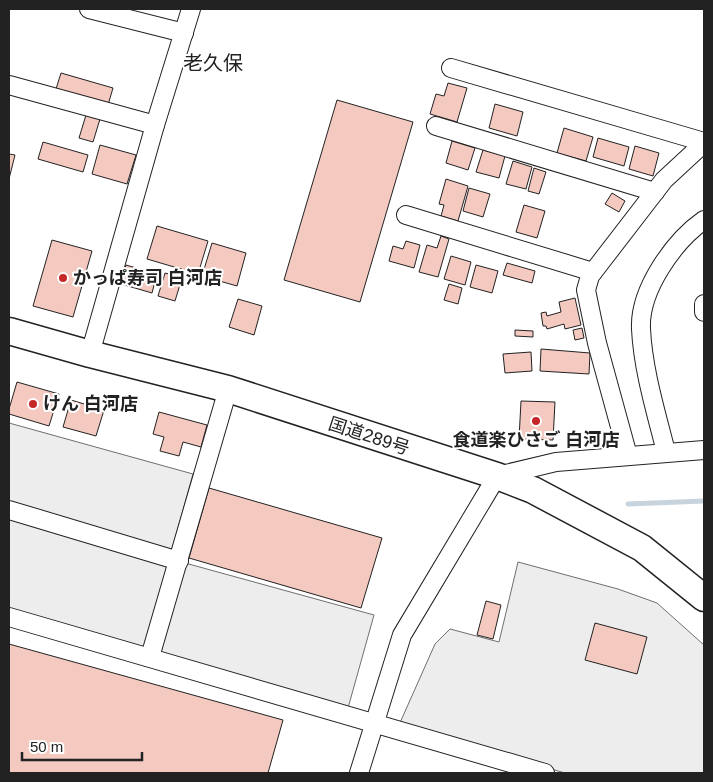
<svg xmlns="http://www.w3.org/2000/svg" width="713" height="782" viewBox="0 0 713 782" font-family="Helvetica,'Noto Sans JP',sans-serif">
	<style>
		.parking { fill: #ededed; stroke: #6f6f6f }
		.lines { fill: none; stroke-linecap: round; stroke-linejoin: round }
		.stream { stroke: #c7d3dd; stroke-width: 5 }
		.building { fill: #f3c9c0; stroke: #222 }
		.minor-casing { stroke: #222; stroke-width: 20 }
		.highway-casing { stroke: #222; stroke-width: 29 }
		.minor { stroke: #fff; stroke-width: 18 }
		.highway { stroke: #fff; stroke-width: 26 }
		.poi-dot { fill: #c62828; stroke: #fff; stroke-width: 2 }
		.labels { text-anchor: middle; stroke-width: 4; stroke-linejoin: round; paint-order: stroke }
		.poi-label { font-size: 18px; font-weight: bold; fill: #222; stroke: #fff; text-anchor: start }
		.street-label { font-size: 18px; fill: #222; stroke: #fff }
		.quarter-label { font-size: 20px; fill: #222; stroke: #fff }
	</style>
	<rect width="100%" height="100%" fill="#fff"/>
	<g class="parking">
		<polygon points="9,423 193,474 144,650 9,612"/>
		<polygon points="518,562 618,589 657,603 704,645 704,773 565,773 399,725 435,644 450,629 499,642"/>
		<polygon points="185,563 374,615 348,708 159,656"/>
	</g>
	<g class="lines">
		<polyline class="stream" points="628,504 704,501"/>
	</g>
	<g class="building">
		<polygon points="61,73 113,88 108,105 56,89"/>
		<polygon points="448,83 467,88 457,122 430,114 436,94 444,96"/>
		<polygon points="337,100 413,122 360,302 284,280"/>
		<polygon points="495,104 523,112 517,136 489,128"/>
		<polygon points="86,115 100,119 93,142 79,138"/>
		<polygon points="564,128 593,137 586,161 557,153"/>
		<polygon points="598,138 629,147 624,166 593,157"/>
		<polygon points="452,141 475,148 468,170 446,163"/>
		<polygon points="43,142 88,155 83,172 38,159"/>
		<polygon points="100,145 136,155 127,184 92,174"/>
		<polygon points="635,146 659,153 653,176 629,169"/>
		<polygon points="483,150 505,156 499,178 476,172"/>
		<polygon points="9,154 15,155 9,179"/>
		<polygon points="513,161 532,167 526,189 506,184"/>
		<polygon points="534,168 546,172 539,194 528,191"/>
		<polygon points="446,179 468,186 458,221 441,216 444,205 439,204"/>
		<polygon points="469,188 490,194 483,217 463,211"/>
		<polygon points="612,193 625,201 619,212 605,204"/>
		<polygon points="524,205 545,211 537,238 516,232"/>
		<polygon points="157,226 208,241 198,274 147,259"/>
		<polygon points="441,236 449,239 438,277 419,272 427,245 437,248"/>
		<polygon points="52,240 92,251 73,317 33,306"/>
		<polygon points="406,241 420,245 414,268 389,261 393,246 403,249"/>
		<polygon points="212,243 246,253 237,286 202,276"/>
		<polygon points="451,256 471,262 465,285 444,279"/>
		<polygon points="507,263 535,271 532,283 503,275"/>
		<polygon points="126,265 157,274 152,293 121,284"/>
		<polygon points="476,265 498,271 492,293 470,287"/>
		<polygon points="165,273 182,278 175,301 158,296"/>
		<polygon points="449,284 462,288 458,304 444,300"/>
		<polygon points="575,298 581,325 565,329 564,324 547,329 546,326 543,326 541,313 546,312 547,316 561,312 559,302"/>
		<polygon points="238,299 262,306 254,335 229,327"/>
		<polygon points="582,328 584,338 575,340 573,330"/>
		<polygon points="515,330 533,331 533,337 515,336"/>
		<polygon points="541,349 590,353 589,374 540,371"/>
		<polygon points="531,352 532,371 505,373 503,354"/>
		<polygon points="17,382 59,394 49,426 9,414 9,409"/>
		<polygon points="71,400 104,410 96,436 63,427"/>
		<polygon points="521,401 555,402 553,440 519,439"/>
		<polygon points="159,412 207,425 201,447 183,442 179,456 160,451 164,437 153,434"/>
		<polygon points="209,488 382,538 361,608 189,558"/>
		<polygon points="486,601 501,605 493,639 477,635"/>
		<polygon points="595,623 647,637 637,674 585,660"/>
		<polygon points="9,644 283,720 268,773 9,773"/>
	</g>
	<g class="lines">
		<defs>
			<g id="minor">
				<polyline points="89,9 184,33"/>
				<polyline points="451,68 704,142"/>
				<polyline points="9,85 155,125"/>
				<polyline points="436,126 655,192"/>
				<polyline points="406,215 593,272"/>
				<polyline points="704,304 704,312"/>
				<polyline points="90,354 155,125 191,9"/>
				<path d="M666,452C656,412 643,370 641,329C639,290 674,241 704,220"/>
				<polyline points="628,456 597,343 586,290 590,276 664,180 704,143"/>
				<polyline points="9,510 179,561"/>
				<polyline points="9,617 545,773"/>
				<polyline points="150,657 228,389"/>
				<polyline points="359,773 402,635 497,476 556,462 704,450"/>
			</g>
			<polyline id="highway" points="9,331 90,354 228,389 497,476 533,490 642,548 704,598"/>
		</defs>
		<use href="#minor" class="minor-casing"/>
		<use href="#highway" class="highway-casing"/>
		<use href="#minor" class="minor"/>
		<use href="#highway" class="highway"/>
	</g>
	<g class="poi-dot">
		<circle cx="63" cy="278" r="5"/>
		<circle cx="33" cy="404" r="5"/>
		<circle cx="536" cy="421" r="5"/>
	</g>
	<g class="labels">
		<g class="poi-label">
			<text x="73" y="284">かっぱ寿司 白河店</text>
			<text x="43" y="410">けん 白河店</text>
			<text x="536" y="446" text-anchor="middle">食道楽ひさご 白河店</text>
		</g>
		<g class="street-label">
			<text transform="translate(369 436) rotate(18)" y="6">国道289号</text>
		</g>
		<g class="quarter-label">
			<text x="213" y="70">老久保</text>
		</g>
	</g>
	<rect width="713" height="782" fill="none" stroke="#222222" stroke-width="20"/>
	<path d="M22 752v8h120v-8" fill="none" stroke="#222222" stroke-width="2.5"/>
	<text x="30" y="752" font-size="15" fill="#222222" stroke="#ffffff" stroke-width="4" paint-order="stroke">50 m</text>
</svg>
